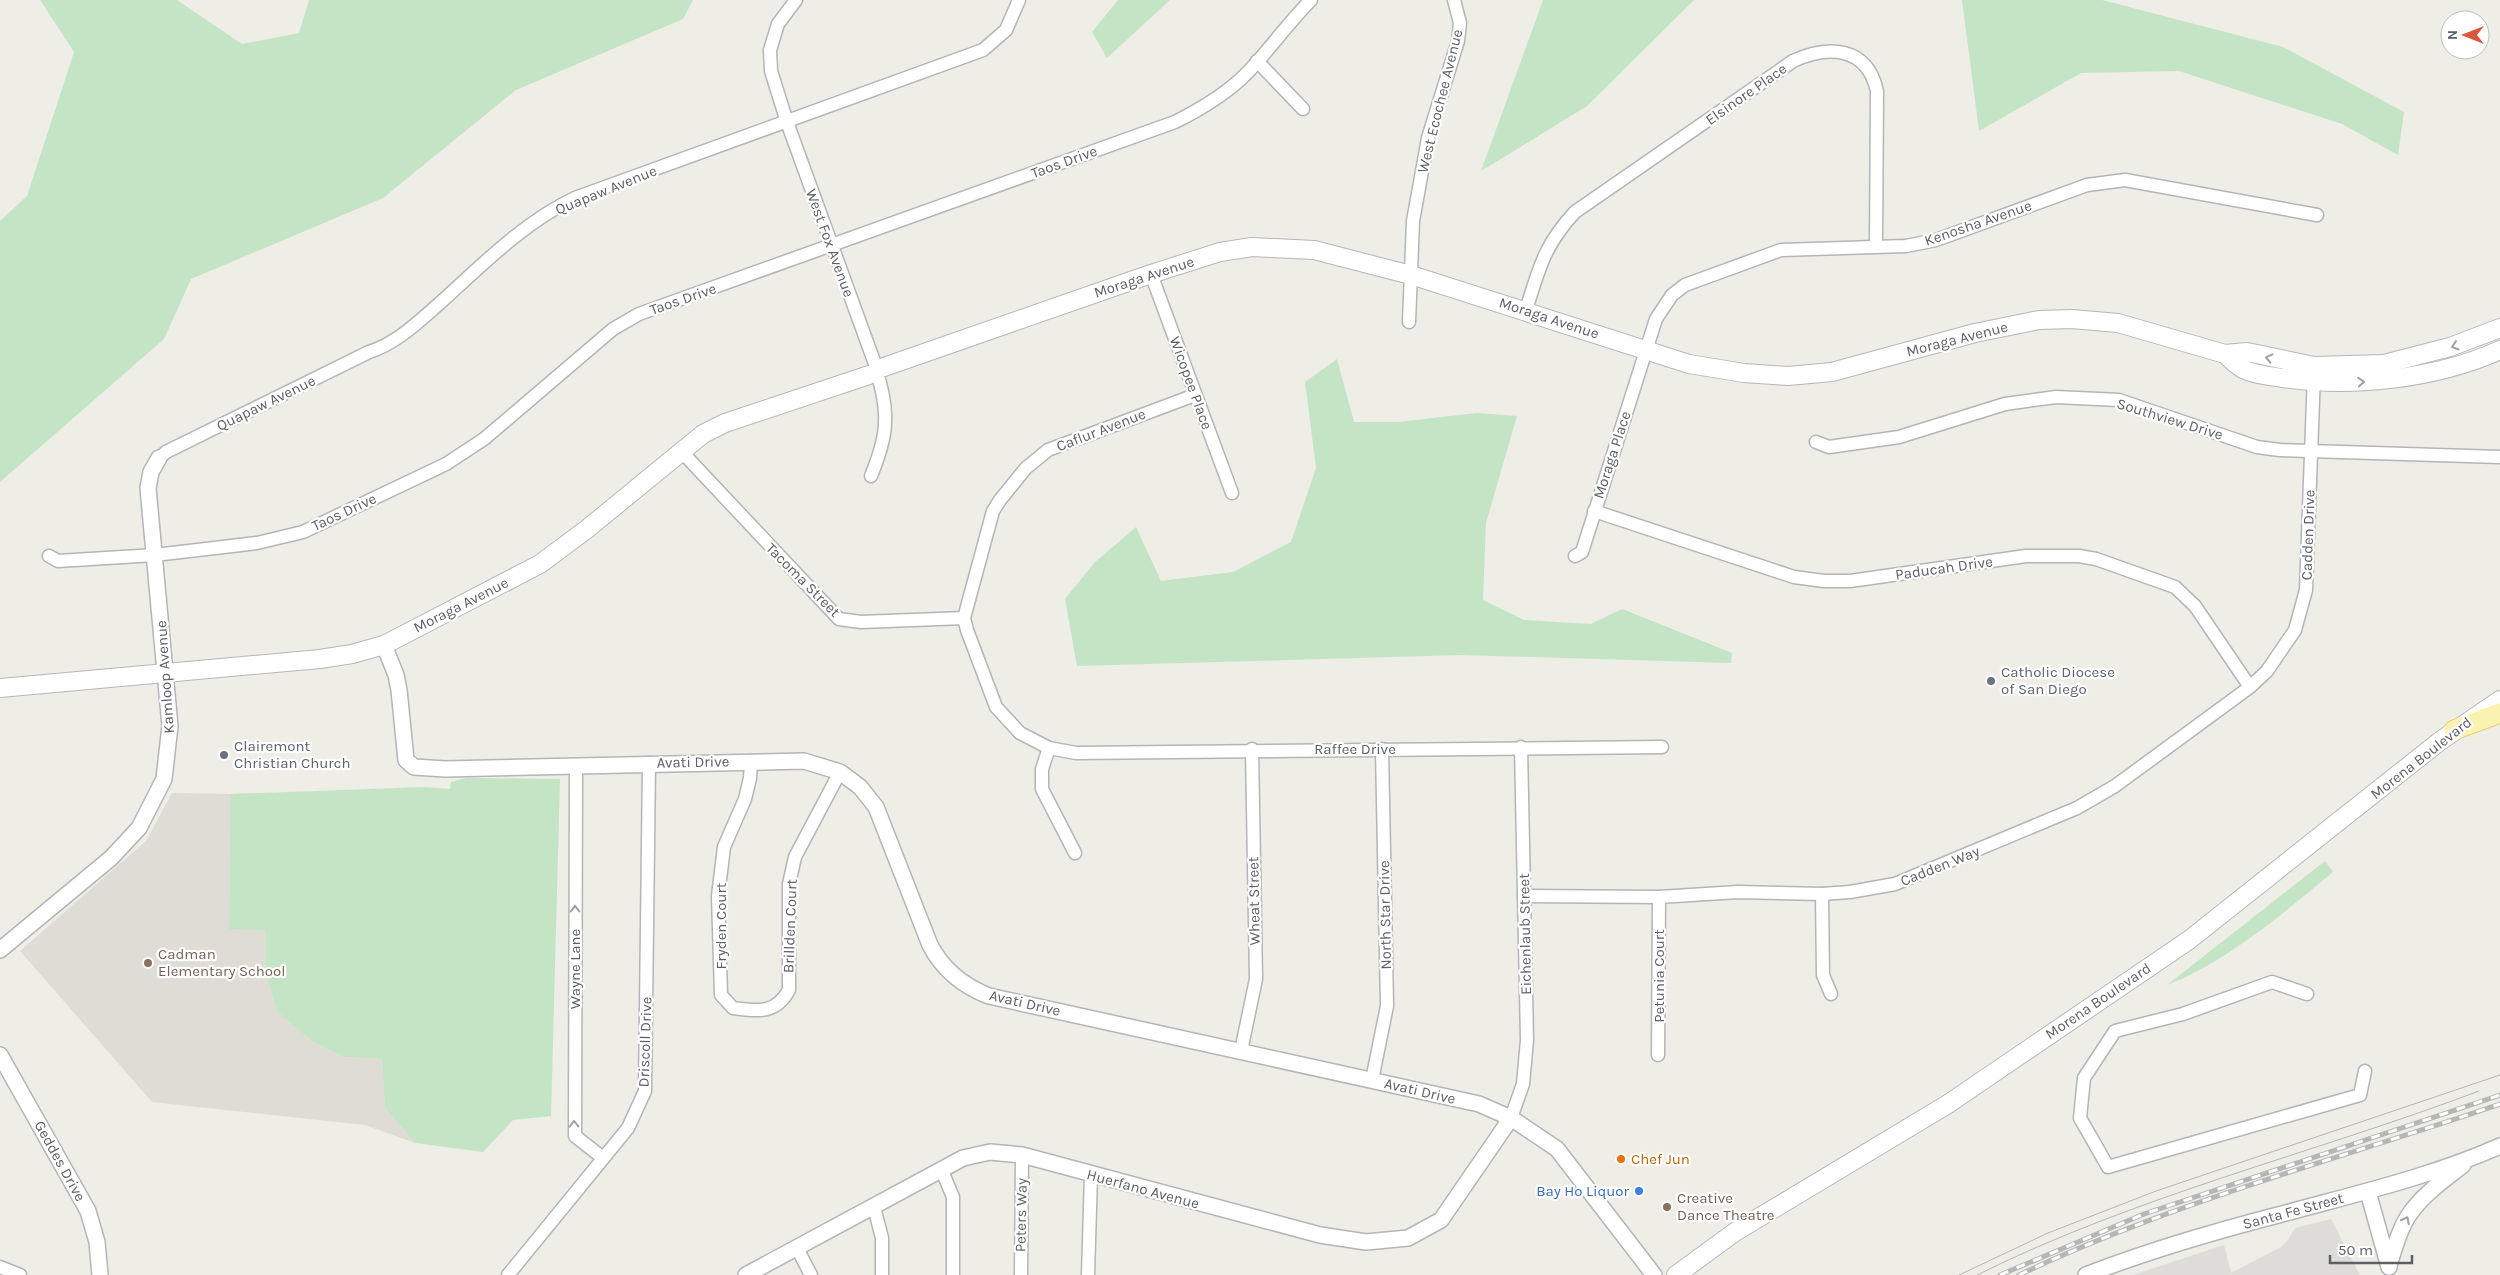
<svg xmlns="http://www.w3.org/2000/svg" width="2500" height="1275" viewBox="0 0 2500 1275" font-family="Karla,sans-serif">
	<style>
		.industrial { fill: #dddcd8 }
		.education { fill: #dedcd4 }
		.green { fill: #c4e4c6 }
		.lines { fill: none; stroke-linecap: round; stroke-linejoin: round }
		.minor-casing { stroke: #b3b5b9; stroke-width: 15 }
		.tertiary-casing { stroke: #b3b5b9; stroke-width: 18 }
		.secondary-casing { stroke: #b4b7bc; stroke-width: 20 }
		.primary-casing { stroke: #e6cb67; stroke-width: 21 }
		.minor { stroke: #fff; stroke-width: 12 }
		.tertiary { stroke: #fff; stroke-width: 15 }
		.secondary { stroke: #fff; stroke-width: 18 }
		.primary { stroke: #f9f2b0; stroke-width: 19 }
		.tram { stroke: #b5b6b6; stroke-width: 1 }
		.rail-casing { stroke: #b5b6b6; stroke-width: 5 }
		.rail { stroke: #fff; stroke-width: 3; stroke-dasharray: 9; stroke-linecap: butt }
		.oneway { stroke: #9ea0a3 }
		.worship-dot { fill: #6b7280; stroke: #fff; stroke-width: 2 }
		.education-dot { fill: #8d6e63; stroke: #fff; stroke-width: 2 }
		.food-dot { fill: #e8710a; stroke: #fff; stroke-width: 2 }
		.shop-dot { fill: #3f7fe0; stroke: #fff; stroke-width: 2 }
		.labels { text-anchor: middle; stroke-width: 4.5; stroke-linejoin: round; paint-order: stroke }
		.street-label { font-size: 15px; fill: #5d6065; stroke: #fff }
		.worship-label { font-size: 15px; fill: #5b616d; stroke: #fff; text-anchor: start }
		.education-label { font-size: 15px; fill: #785e54; stroke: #fff; text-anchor: start }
		.food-label { font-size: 15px; fill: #c56008; stroke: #fff; text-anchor: start }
		.shop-label { font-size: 15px; fill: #366cbe; stroke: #fff; text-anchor: end }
	</style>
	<rect width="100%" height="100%" fill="#eeede6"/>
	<polygon class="industrial" points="2331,1219 2360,1275 2133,1275 2224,1245 2231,1273 2281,1247 2288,1240 2295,1228"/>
	<polygon class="education" points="172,793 230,794 229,928 265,929 266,974 277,1010 313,1042 344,1057 382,1059 385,1108 415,1143 365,1125 152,1102 20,951 146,841"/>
	<g class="green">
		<polygon points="40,0 177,0 242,44 299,33 309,0 693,0 683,19 516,90 383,198 191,279 164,339 0,482 0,221 27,196 74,52"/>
		<polygon points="1118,0 1170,0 1107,58 1092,32"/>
		<polygon points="1543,0 1694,0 1587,106 1481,171"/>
		<polygon points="1962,0 2102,0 2283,47 2404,112 2398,155 2342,124 2179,71 2081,73 1979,131"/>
		<polygon points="1337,359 1354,422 1398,422 1477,413 1517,416 1486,523 1483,600 1524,620 1591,624 1622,609 1732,653 1731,663 1461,655 1077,666 1065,599 1094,563 1136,527 1161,581 1233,572 1291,542 1316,468 1305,382"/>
		<polygon points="466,778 560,779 551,1116 513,1120 483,1152 415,1143 385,1108 382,1059 344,1057 313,1042 277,1011 266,974 265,930 229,929 230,794 425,787 450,789 451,782"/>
		<path d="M2325,861L2333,872C2282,914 2228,961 2167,985Z"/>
	</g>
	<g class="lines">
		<defs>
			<g id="minor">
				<polyline points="796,0 778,24 770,50 771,71 787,122 875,364"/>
				<polyline points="1257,61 1303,109"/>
				<polyline points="1151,274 1232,493"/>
				<path d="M1526,310C1539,269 1544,245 1575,212L1793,61C1828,45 1867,46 1877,91L1876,246"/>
				<polyline points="1409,322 1413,221 1428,138 1458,41 1460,23 1454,0"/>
				<polyline points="1195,395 1048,450 1026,468 1000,500 993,511 964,618 967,630 996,707 1020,733 1049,748 1076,753 1662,747"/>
				<polyline points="1816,442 1829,447 1899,437 2005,404 2056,397 2119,400 2257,447 2280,450 2500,457"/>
				<polyline points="681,451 839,619 861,622 964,618"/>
				<path d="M159,458L166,452L369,352C397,343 418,322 440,303C482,265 524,222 575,198L983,50L1006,30L1019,0"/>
				<path d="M871,476C886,439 890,418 879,379"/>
				<polyline points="1594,511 1794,577 1824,581 1850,581 2026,556 2079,556 2096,559 2175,587 2195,606 2250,687"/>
				<path d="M49,556L58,561L155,555L257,543L303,532L446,464L484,439L613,329L639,314L1175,122C1201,109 1227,94 1248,72C1270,49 1288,23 1311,0"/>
				<polyline points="1575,556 1582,552 1656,319 1672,295 1685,285 1781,250 1906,246 1936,240 2087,185 2125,180 2317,215"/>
				<polyline points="1049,748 1042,769 1042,789 1075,853"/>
				<path d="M751,761L750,778L745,799L724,847L718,896L721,995L733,1008C757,1011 775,1015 789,990V884L795,857L840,772"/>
				<polyline points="576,766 575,1136 603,1158"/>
				<polyline points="1822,894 1823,975 1831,994"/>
				<polyline points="1524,896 1659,897 1738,892 1822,894 1850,892 1895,884 2077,808 2115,786 2250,687 2267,671 2295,630 2306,590 2314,373"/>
				<polyline points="2307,994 2272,982 2183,1014 2115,1031 2084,1078 2080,1118 2108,1167 2360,1095 2365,1071"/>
				<polyline points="1241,1051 1256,979 1252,749"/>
				<polyline points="1658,1055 1659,897"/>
				<polyline points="1372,1080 1387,1006 1382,749"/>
				<polyline points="1511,1118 1523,1084 1527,1040 1521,747"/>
				<polyline points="942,1171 953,1197 953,1275"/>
				<polyline points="874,1207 882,1238 882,1275"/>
				<polyline points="797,1248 811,1275"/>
				<polyline points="0,1267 20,1275"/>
				<polyline points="508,1275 628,1128 645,1091 649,763"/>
				<polyline points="1021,1275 1022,1155"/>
				<polyline points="1088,1275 1091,1175"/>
			</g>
			<g id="tertiary">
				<path d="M384,645L396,675L399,690L406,760L414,767L445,769L804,761L840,772L860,787L876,807L930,945C943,970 963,986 989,996L1479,1104L1511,1118L1557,1149L1654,1275"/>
				<polyline points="0,950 111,858 139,828 164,779 170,726 148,488 151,472 159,458"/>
				<polyline points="0,1055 88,1211 97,1242 100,1275"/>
				<polyline points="2368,1192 2389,1267"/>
				<path d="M2389,1265C2395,1247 2400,1227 2411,1212C2425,1193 2445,1179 2463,1165"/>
				<polyline points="746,1275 963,1158 990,1152 1022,1155 1320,1235 1366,1242 1408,1238 1441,1220 1511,1118"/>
				<path d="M2086,1275C2150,1250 2216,1231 2282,1214C2355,1194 2430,1177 2500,1146"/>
			</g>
			<g id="secondary">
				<path d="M2225,354C2230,359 2236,365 2243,369C2255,375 2270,376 2283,378C2353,388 2436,379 2500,350"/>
				<polyline points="884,367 1151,274 1220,252 1252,247 1314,250 1411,275 1689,364 1744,373 1788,376 1832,372 1975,333 2039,320 2072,319 2118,323 2225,354 2247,352 2314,366 2384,364 2450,347 2500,328"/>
				<polyline points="0,688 320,659 352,654 384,645 540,564 587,529 703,434 725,423 869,375"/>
				<polyline points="1676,1275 1735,1232 1948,1104 2189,940 2440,741 2500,700"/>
			</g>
			<polyline id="primary" points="2454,730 2500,713"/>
		</defs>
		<use href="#minor" class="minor-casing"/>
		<use href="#tertiary" class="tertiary-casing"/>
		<use href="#secondary" class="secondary-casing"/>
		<use href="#primary" class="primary-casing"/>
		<use href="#minor" class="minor"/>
		<use href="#tertiary" class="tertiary"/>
		<use href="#secondary" class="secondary"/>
		<use href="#primary" class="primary"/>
		<g class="tram">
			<polyline points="1959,1275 2048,1233 2156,1191 2500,1075"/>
			<path d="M1977,1275C2138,1195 2312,1154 2479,1091"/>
		</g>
		<defs>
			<g id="rail">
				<polyline points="2000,1275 2144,1214 2500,1095"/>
				<path d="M2019,1275C2173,1202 2339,1159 2500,1104"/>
			</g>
		</defs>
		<use href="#rail" class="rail-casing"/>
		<use href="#rail" class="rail"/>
	</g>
	<defs><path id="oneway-chevron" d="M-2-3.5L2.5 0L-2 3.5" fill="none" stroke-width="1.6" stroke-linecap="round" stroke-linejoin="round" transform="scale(1.25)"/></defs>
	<g class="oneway">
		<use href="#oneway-chevron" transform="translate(2455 346) rotate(162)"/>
		<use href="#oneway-chevron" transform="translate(2269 358) rotate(-167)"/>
		<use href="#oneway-chevron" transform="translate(2361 382) rotate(-4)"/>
		<use href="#oneway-chevron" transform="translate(575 909) rotate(-90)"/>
		<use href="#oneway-chevron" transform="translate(574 1124) rotate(-91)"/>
		<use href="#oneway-chevron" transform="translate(2406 1220) rotate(-63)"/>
	</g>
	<g class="worship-dot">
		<circle cx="1991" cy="681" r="5"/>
		<circle cx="224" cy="755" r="5"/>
	</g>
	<g class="education-dot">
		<circle cx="148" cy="963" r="5"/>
		<circle cx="1667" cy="1207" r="5"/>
	</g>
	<circle class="food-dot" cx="1621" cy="1159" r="5"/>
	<circle class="shop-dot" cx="1639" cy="1191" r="5"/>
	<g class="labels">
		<g class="street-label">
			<text transform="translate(1746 94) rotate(-35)" y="5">Elsinore Place</text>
			<text transform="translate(1440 101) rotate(-76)" y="5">West Ecochee Avenue</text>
			<text transform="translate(1064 162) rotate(-20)" y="5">Taos Drive</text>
			<text transform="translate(606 190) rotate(-22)" y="5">Quapaw Avenue</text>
			<text transform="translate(1978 223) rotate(-19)" y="5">Kenosha Avenue</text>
			<text transform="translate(830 243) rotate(70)" y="5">West Fox Avenue</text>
			<text transform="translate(1144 277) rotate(-18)" y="5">Moraga Avenue</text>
			<text transform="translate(683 299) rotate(-19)" y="5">Taos Drive</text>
			<text transform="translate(1549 318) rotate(18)" y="5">Moraga Avenue</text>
			<text transform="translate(1957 339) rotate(-14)" y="5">Moraga Avenue</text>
			<text transform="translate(1191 383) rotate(70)" y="5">Wicopee Place</text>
			<text transform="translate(266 403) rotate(-26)" y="5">Quapaw Avenue</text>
			<text transform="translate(2170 419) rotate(17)" y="5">Southview Drive</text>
			<text transform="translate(1101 430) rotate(-21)" y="5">Caflur Avenue</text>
			<text transform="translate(1612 455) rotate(-72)" y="5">Moraga Place</text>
			<text transform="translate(344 512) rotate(-25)" y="5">Taos Drive</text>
			<text transform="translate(2308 535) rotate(-88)" y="5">Cadden Drive</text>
			<text transform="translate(1944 568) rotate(-8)" y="5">Paducah Drive</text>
			<text transform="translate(803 580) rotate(45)" y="5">Tacoma Street</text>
			<text transform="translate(461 605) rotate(-27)" y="5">Moraga Avenue</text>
			<text transform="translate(165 677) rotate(-94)" y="5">Kamloop Avenue</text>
			<text x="1355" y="754">Raffee Drive</text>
			<text transform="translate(2421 758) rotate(-38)" y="5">Morena Boulevard</text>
			<text transform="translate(693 762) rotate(-1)" y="5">Avati Drive</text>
			<text transform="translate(1940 866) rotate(-22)" y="5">Cadden Way</text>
			<text transform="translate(1254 901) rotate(-91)" y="5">Wheat Street</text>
			<text transform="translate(1385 915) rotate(-91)" y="5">North Star Drive</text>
			<text transform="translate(721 926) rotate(-90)" y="5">Fryden Court</text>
			<text transform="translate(790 926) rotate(-88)" y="5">Brillden Court</text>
			<text transform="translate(1525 934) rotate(-91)" y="5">Eichenlaub Street</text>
			<text transform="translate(575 969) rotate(-90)" y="5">Wayne Lane</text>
			<text transform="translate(1659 976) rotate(-90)" y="5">Petunia Court</text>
			<text transform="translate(2098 1001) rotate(-34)" y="5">Morena Boulevard</text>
			<text transform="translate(1025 1003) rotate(13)" y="5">Avati Drive</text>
			<text transform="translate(645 1042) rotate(-88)" y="5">Driscoll Drive</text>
			<text transform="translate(1420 1091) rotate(13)" y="5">Avati Drive</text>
			<text transform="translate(60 1161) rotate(61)" y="5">Geddes Drive</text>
			<text transform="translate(1143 1189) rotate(15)" y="5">Huerfano Avenue</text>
			<text transform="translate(2293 1211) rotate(-15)" y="5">Santa Fe Street</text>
			<text transform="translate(1021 1215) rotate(-89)" y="5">Peters Way</text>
		</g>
		<g class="worship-label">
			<text x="2001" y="677">Catholic Diocese<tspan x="2001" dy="17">of San Diego</tspan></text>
			<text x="234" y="751">Clairemont<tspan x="234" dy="17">Christian Church</tspan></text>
		</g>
		<g class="education-label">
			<text x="158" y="959">Cadman<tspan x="158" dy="17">Elementary School</tspan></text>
			<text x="1677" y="1203">Creative<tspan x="1677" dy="17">Dance Theatre</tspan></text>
		</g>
		<g class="food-label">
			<text x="1631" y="1164">Chef Jun</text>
		</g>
		<g class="shop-label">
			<text x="1629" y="1196">Bay Ho Liquor</text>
		</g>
	</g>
	<g transform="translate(2465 35) rotate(270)"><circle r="24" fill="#ffffff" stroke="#bebfc1"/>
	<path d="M0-4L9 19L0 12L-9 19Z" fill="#db553f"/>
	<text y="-8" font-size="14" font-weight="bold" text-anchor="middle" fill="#5d6065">N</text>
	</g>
	<path d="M2330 1255v8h82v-8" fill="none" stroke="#5d6065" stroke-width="2.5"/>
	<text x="2338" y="1255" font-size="15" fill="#5d6065" stroke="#ffffff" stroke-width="4" paint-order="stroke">50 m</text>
</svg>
